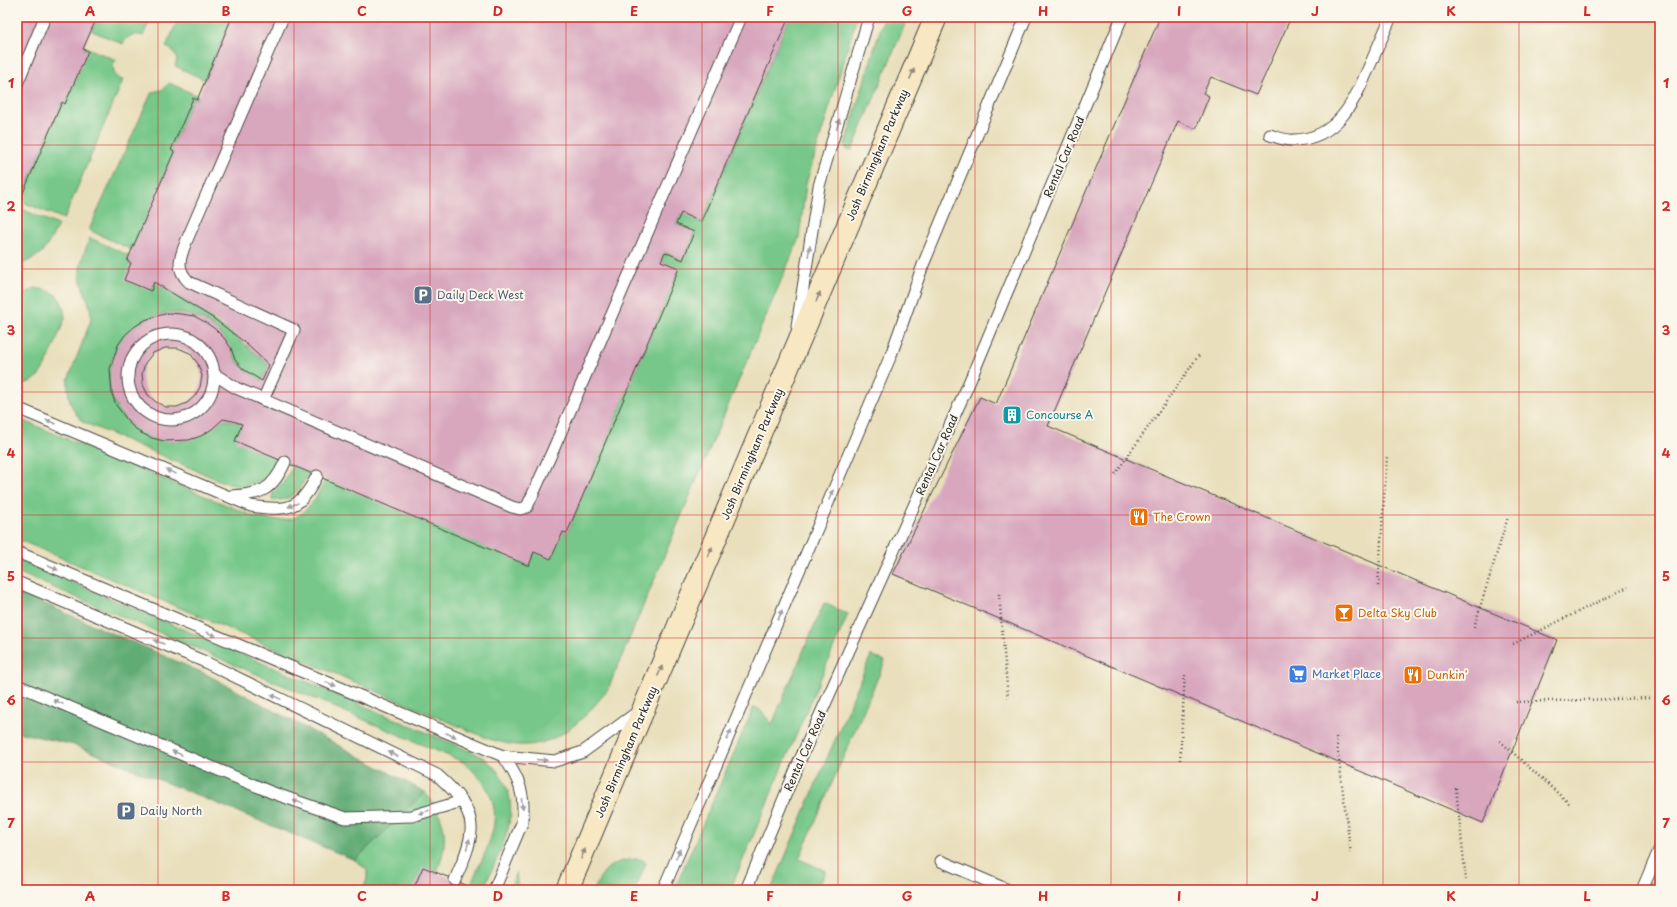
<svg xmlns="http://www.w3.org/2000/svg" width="1677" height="907" viewBox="0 0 1677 907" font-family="'Playpen Sans',sans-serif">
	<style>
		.green { fill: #76c789; stroke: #50795a }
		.forest { fill: #60ac75; stroke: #466c50 }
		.building { fill: #d8a7be; fill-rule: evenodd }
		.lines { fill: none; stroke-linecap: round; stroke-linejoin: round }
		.service-casing { stroke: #484641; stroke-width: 13 }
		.secondary-casing { stroke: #484641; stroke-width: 24 }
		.path { stroke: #484641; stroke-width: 2.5; stroke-dasharray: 1 3; stroke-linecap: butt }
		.service { stroke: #fff; stroke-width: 11 }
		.secondary { stroke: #f7e8c3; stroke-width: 22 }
		.oneway { fill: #918a77 }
		.oneway2 { fill: #a0a0a0 }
		.grid { fill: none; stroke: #d62828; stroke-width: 1; stroke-opacity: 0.55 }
		.labels { text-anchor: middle; stroke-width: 4; stroke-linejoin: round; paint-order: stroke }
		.street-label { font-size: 11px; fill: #2b2b2b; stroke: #fbf7ec }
		.service-label { font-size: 11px; fill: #4e5e75; stroke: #fbf7ec; text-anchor: start }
		.culture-label { font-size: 11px; fill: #0d838f; stroke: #fbf7ec; text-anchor: start }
		.food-label { font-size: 11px; fill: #c56008; stroke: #fbf7ec; text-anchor: start }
		.shop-label { font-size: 11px; fill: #366cbe; stroke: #fbf7ec; text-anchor: start }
		.neatline { fill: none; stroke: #d62828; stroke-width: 1.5 }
		.grid-label { font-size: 13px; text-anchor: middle; font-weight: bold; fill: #d62828 }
	</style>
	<rect width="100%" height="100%" fill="#fbf7ec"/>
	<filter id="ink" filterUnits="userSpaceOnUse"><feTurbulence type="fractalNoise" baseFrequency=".025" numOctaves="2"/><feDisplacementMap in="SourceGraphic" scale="8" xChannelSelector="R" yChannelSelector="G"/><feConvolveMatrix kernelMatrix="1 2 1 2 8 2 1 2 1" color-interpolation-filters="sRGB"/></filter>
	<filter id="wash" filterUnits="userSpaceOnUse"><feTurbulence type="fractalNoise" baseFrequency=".012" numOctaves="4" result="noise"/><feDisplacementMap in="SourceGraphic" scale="16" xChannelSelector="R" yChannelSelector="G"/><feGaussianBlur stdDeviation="0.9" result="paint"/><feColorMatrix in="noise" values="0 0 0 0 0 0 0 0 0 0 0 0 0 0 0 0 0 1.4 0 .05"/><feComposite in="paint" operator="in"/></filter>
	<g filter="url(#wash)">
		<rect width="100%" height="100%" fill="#e9dfbc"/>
		<g class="green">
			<path d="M97,17H151L143,36C134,33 126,36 123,44L92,31Z"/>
			<path d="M179,17H232L205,80L175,66C179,58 175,50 166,47Z"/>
			<path d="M789,17H857L806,184L799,238L608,689C588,715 561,744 526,745C513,746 501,742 489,739L17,539V418L253,516C296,526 306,518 326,479L529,565L534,552L563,532L567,533L679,268L661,261L665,252L683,260L694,233L676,224L681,213L702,222Z"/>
			<polygon points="884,17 908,17 854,146 852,150 847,150 845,144"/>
			<polygon points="85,47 116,60 113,64 114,73 119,79 123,80 64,219 20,201 62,102 65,103 87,52 83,49"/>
			<polygon points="169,83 198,96 197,100 193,98 171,150 174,152 132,250 89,230 152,92 162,90"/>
			<path d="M17,207L58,225C45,251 45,254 17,266Z"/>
			<path d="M90,238L130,256L127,261L131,263L151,290L154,282C197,307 232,332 269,365L262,381C252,375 243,370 236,360C233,356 232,351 230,347C222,333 209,321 193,316C130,296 80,379 130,424C136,429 145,431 152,435C180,448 200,439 223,419L233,421L242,424L277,459C267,481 252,489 228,484L83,422C71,410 67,397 68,380L91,320C92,299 81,292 80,275C79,262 86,250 90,238Z"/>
			<path d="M35,288C55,291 63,296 65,318C59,333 47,370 35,379C30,383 23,384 17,384V298Z"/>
			<path d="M293,465L309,472C302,486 291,505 272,499L273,493L286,479Z"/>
			<path d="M17,559L470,751C476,754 484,757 489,762C531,802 502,846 483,890H468C491,839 516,805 463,762L17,572Z"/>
			<polygon points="824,603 848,614 730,890 674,890 754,707 759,709 772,724"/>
			<polygon points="871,655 885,661 799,859 826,871 817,890 771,890"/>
			<path d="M425,792C454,827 446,852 430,890H363L367,879V870L355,860Z"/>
			<path d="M635,859H641L646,863L635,890H594C604,867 611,862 635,859Z"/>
			<polygon points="516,872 518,890 509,890"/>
		</g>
		<polygon class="forest" points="17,592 206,674 425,792 355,860 74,745 17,732"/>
		<g id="blocks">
			<g class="building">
				<polygon points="17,17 97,17 83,49 88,51 65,104 62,102 17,207"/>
				<path d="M232,17H789L701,222L681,213L676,224L694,232L683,260L665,252L661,261L679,268L567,533L563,532L551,559L534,552L529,566L235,441L242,424L233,421L223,419L212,429L201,436L189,440L164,441L152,438L141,433L131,425L116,405L112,394L110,369L118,345L125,335L134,327L145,320L157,316L169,313L181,314L194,316L205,322L215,329L224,338L231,348L235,360L243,369L262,381L269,365L243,341L213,318L154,282L151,291L124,280L131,263L127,261L174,152L171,150L193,98L197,100ZM165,348H178L190,353L198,364L202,376L200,387L195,396L187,403L177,407H166L156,402L148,395L143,385L142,374L145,363L153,353Z"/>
				<polygon points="1160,17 1291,17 1256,95 1211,77 1203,93 1209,96 1196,129 1178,121 1048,426 1557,640 1483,823 893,574 980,397 996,404"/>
				<polygon points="423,867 455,880 476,890 413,890"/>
			</g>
		</g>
	</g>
	<g filter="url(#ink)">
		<use href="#blocks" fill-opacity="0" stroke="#484641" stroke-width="1"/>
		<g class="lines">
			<defs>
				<g id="service">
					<polyline points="17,84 45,17"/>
					<path d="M1270,135C1277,137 1286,141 1294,140C1338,139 1355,100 1370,65C1377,49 1384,33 1391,17"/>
					<polyline points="797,326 819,186 869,17"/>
					<circle cx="171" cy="377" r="43"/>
					<polyline points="214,374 236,388 512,507 520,509 527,507 553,450 741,17"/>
					<path d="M263,400L294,330L189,282C175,268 180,258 186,242L283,17"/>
					<path d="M17,408L251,506C288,511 299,511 317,476"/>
					<path d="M231,496C261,494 272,491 285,462"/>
					<polyline points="17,552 503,756 555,761 583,752 639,711"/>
					<path d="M17,582L203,661L437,775C453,789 473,808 471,831C470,848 461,865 455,880"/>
					<polyline points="17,685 273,793 345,818 412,816 462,801"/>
					<polyline points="941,861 1008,890"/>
					<path d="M494,890L522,823C526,795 519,778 503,756"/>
					<polyline points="663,890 891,355 923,265 1026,17"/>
					<polyline points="746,890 799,762 969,383 1122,17"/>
					<polyline points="1642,890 1660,848"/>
				</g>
				<polyline id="secondary" points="567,890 936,17"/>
			</defs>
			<use href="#service" class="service-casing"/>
			<use href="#secondary" class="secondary-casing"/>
			<g class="path">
				<polyline points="1115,474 1199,355"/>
				<polyline points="1378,586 1387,456"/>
				<polyline points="999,594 1008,698"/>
				<polyline points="1474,627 1508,517"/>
				<polyline points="1513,644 1628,587"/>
				<polyline points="1516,702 1650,698"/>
				<polyline points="1336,737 1351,855"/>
				<polyline points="1500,741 1571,805"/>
				<polyline points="1180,760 1185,673"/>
				<polyline points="1456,788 1466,880"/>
			</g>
			<use href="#service" class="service"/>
			<use href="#secondary" class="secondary"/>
		</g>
		<defs><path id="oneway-solid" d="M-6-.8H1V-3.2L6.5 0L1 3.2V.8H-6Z"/></defs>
		<g class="oneway">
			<use href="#oneway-solid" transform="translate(912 74) rotate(-67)"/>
			<use href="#oneway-solid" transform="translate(818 297) rotate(-67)"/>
			<use href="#oneway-solid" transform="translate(710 552) rotate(-67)"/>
			<use href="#oneway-solid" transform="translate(660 671) rotate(-67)"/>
			<use href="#oneway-solid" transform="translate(583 854) rotate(-67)"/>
		</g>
		<g class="oneway2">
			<use href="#oneway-solid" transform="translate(838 124) rotate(-74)"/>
			<use href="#oneway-solid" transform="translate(809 251) rotate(-81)"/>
			<use href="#oneway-solid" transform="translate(51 422) rotate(-157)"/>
			<use href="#oneway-solid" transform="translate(171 472) rotate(-157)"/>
			<use href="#oneway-solid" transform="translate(831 495) rotate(-67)"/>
			<use href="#oneway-solid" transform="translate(293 505) rotate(157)"/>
			<use href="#oneway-solid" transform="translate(53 568) rotate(23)"/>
			<use href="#oneway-solid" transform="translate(780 615) rotate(-67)"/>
			<use href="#oneway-solid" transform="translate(211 634) rotate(23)"/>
			<use href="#oneway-solid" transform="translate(159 642) rotate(-157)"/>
			<use href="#oneway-solid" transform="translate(331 684) rotate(23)"/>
			<use href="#oneway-solid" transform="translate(276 697) rotate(-154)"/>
			<use href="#oneway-solid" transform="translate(58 702) rotate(-157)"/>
			<use href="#oneway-solid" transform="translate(451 735) rotate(23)"/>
			<use href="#oneway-solid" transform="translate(729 735) rotate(-67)"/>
			<use href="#oneway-solid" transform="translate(177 753) rotate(-157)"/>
			<use href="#oneway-solid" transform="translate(393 754) rotate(-154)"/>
			<use href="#oneway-solid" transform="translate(542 760) rotate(5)"/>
			<use href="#oneway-solid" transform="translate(298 802) rotate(-161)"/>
			<use href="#oneway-solid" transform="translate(522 804) rotate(84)"/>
			<use href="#oneway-solid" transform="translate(424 812) rotate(163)"/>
			<use href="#oneway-solid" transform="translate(468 844) rotate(-74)"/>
			<use href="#oneway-solid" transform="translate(678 854) rotate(-67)"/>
		</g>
	</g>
	<path class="grid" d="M158,17V890M294,17V890M430,17V890M566,17V890M702,17V890M838,17V890M975,17V890M1111,17V890M1247,17V890M1383,17V890M1519,17V890M17,145H1660M17,269H1660M17,392H1660M17,515H1660M17,638H1660M17,762H1660"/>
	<defs>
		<symbol id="parking-square" viewBox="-11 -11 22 22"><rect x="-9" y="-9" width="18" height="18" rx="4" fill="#5c6f8a" stroke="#fbf7ec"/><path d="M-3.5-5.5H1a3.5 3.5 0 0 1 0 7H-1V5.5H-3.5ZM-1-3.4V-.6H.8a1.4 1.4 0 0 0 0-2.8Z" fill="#fff"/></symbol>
		<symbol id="building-square" viewBox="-11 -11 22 22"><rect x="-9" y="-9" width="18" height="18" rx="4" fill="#0f9aa8" stroke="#fbf7ec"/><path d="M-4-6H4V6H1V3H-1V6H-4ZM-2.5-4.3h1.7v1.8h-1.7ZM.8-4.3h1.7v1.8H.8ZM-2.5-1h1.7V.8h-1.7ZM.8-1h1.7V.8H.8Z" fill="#fff"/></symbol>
		<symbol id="restaurant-square" viewBox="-11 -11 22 22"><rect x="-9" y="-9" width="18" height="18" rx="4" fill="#e8710a" stroke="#fbf7ec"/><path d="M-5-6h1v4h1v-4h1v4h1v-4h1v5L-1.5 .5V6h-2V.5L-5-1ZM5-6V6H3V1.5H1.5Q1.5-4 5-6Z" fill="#fff"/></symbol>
		<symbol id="bar-square" viewBox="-11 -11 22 22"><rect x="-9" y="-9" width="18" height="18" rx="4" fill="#e8710a" stroke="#fbf7ec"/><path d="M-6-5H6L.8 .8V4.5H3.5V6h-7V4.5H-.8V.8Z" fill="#fff"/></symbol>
		<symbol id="supermarket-square" viewBox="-11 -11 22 22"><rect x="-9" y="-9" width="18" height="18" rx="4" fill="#3f7fe0" stroke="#fbf7ec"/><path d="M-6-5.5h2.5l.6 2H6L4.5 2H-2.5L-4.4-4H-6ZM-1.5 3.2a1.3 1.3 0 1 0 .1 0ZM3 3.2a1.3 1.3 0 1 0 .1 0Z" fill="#fff"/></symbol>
	</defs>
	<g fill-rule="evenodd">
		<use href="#parking-square" x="412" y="284" width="22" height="22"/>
		<use href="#building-square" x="1001" y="404" width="22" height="22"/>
		<use href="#restaurant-square" x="1128" y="506" width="22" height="22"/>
		<use href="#bar-square" x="1333" y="602" width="22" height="22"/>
		<use href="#supermarket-square" x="1287" y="663" width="22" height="22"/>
		<use href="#restaurant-square" x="1402" y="664" width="22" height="22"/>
		<use href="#parking-square" x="115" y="800" width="22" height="22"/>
	</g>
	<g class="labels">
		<g class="street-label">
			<text transform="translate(877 155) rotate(-67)" y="4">Josh Birmingham Parkway</text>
			<text transform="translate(1064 157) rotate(-67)" y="4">Rental Car Road</text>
			<text transform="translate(752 454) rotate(-67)" y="4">Josh Birmingham Parkway</text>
			<text transform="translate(937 455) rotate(-66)" y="4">Rental Car Road</text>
			<text transform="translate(805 751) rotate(-66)" y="4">Rental Car Road</text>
			<text transform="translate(626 752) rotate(-67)" y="4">Josh Birmingham Parkway</text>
		</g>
		<g class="service-label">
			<text x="437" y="299">Daily Deck West</text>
			<text x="140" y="815">Daily North</text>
		</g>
		<g class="culture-label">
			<text x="1026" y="419">Concourse A</text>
		</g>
		<g class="food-label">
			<text x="1153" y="521">The Crown</text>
			<text x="1358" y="617">Delta Sky Club</text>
			<text x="1427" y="679">Dunkin'</text>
		</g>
		<g class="shop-label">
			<text x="1312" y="678">Market Place</text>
		</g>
	</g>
	<rect width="1677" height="907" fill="none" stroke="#fbf7ec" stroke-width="44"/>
	<rect x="22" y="22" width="1633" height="863" class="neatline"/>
	<g class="grid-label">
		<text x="90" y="16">A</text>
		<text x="226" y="16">B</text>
		<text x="362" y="16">C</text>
		<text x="498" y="16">D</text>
		<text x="634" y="16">E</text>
		<text x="770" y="16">F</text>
		<text x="907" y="16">G</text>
		<text x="1043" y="16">H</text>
		<text x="1179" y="16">I</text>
		<text x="1315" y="16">J</text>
		<text x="1451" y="16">K</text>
		<text x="1587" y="16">L</text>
		<text x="11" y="88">1</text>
		<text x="1666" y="88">1</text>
		<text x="11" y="211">2</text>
		<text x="1666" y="211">2</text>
		<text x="11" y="335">3</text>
		<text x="1666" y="335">3</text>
		<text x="11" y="458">4</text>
		<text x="1666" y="458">4</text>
		<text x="11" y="581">5</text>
		<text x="1666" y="581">5</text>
		<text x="11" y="705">6</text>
		<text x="1666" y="705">6</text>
		<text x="11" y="828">7</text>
		<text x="1666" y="828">7</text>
		<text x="90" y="901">A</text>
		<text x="226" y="901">B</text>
		<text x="362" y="901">C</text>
		<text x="498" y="901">D</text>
		<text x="634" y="901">E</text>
		<text x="770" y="901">F</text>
		<text x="907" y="901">G</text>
		<text x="1043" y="901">H</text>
		<text x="1179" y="901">I</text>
		<text x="1315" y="901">J</text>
		<text x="1451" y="901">K</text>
		<text x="1587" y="901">L</text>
	</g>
</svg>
